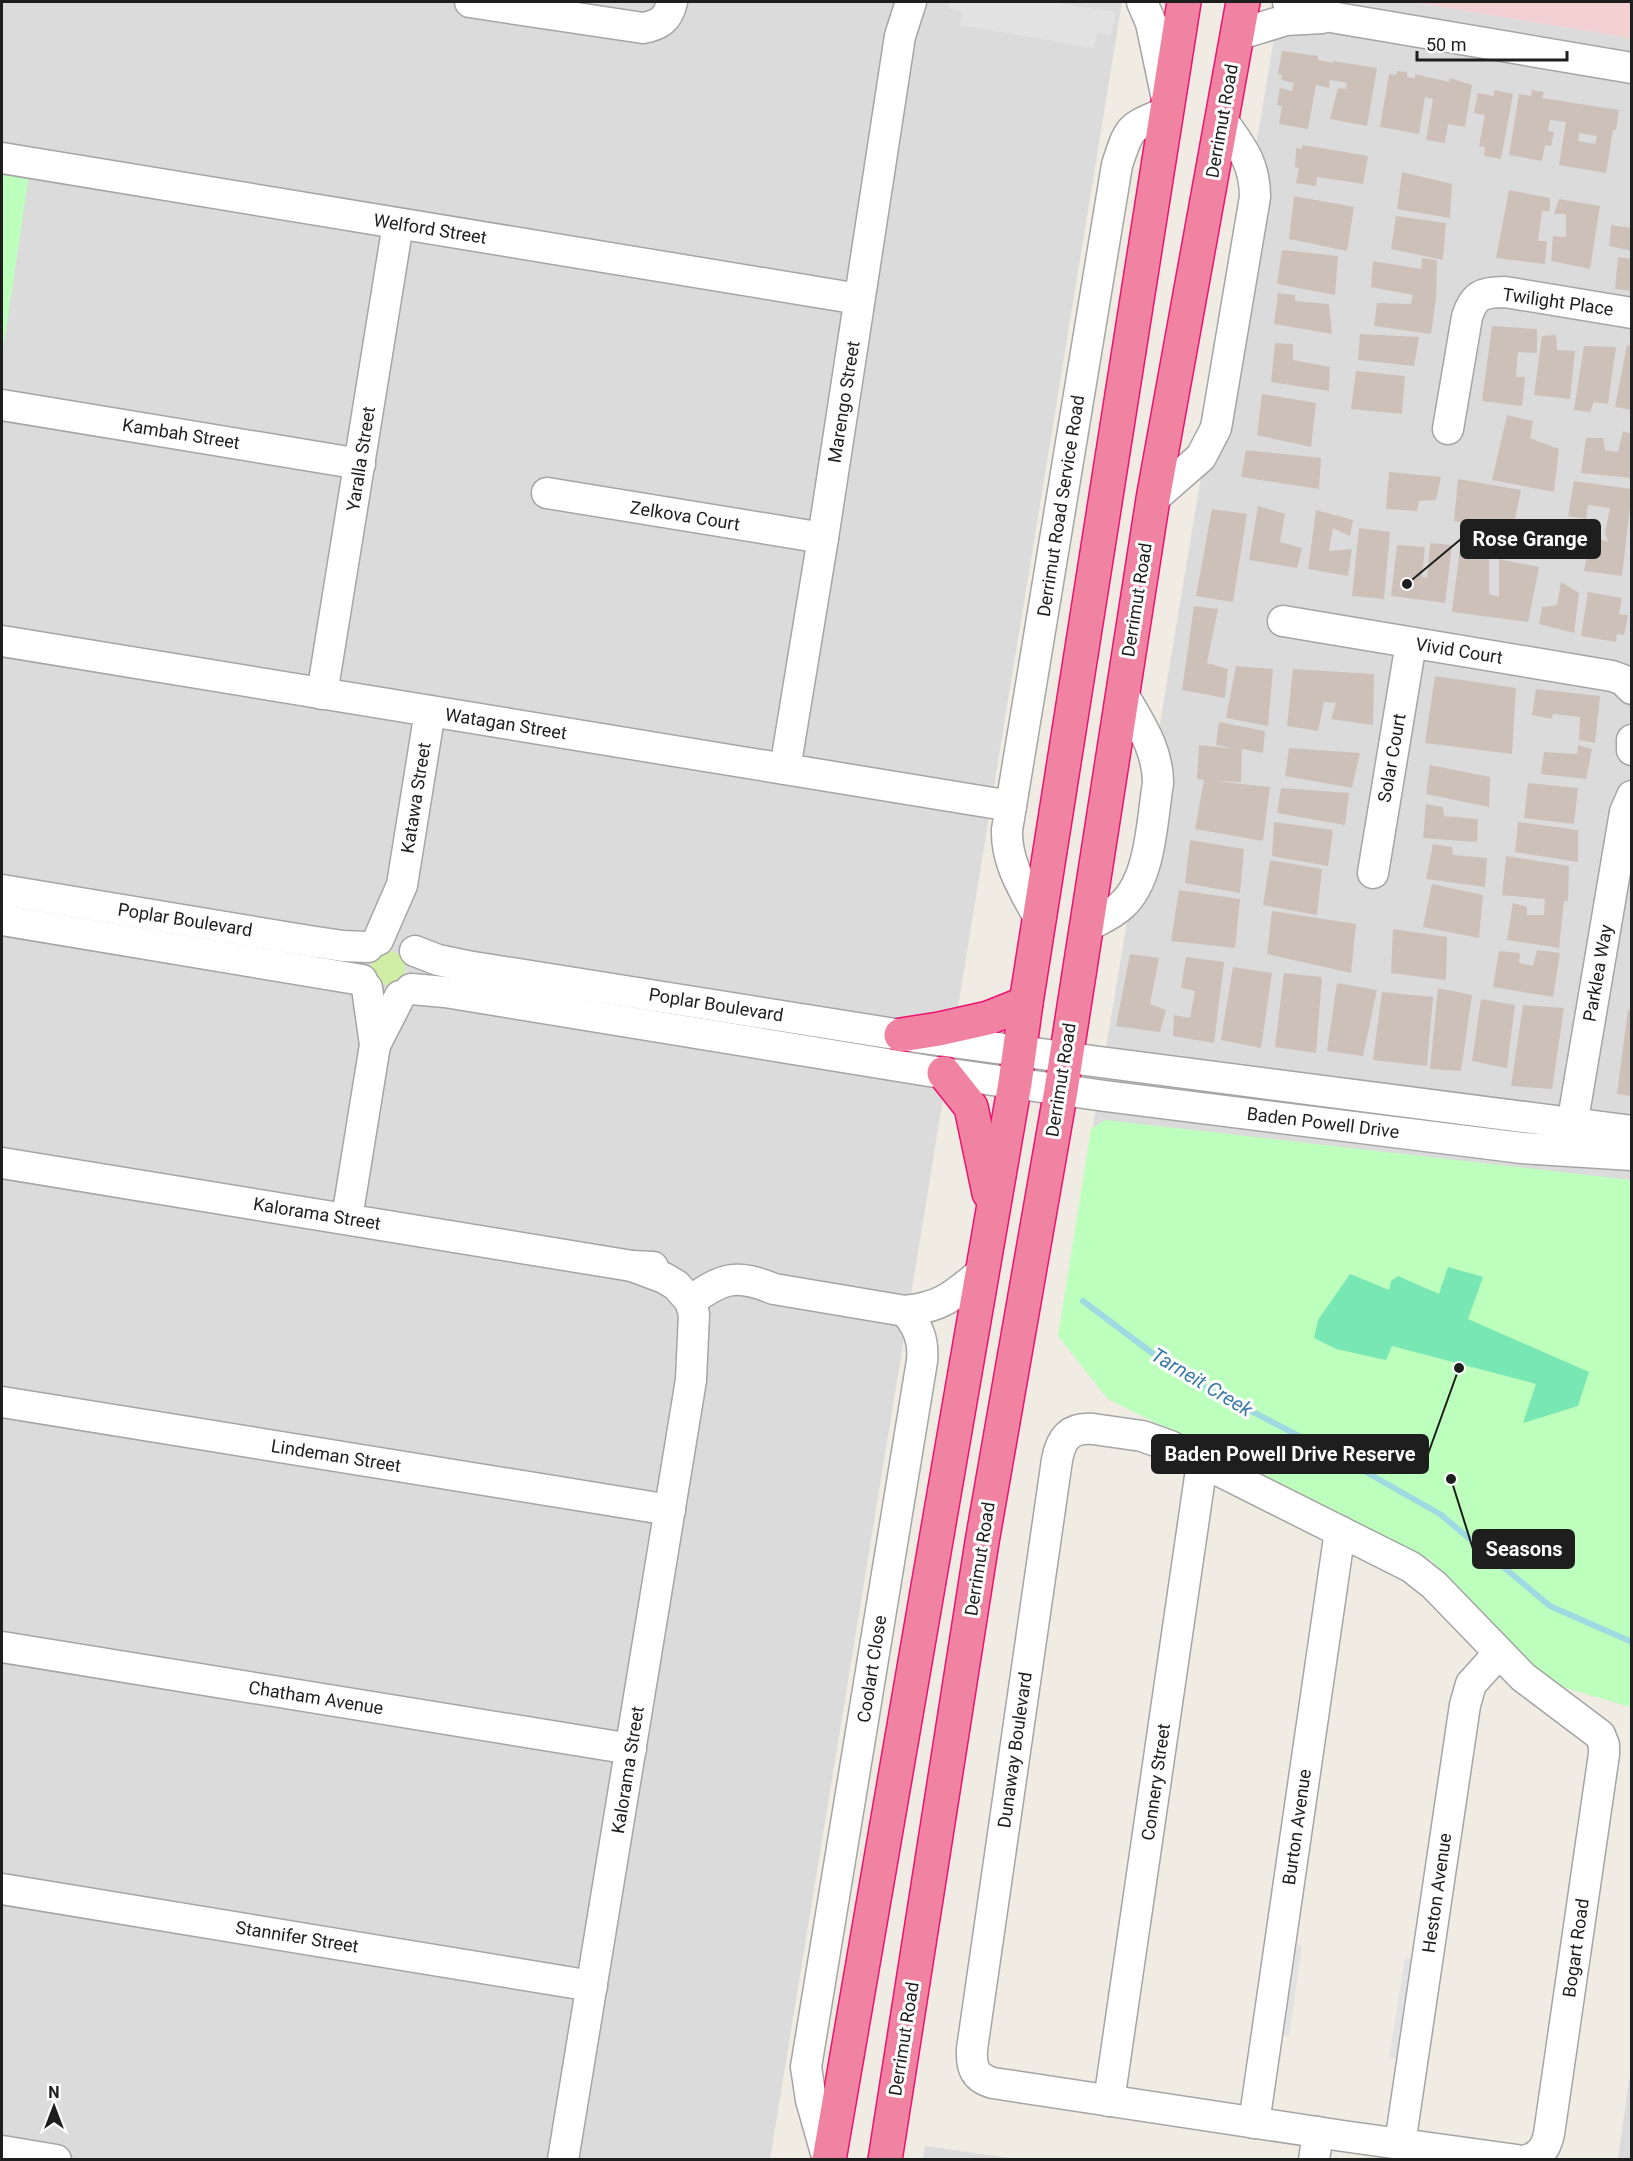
<svg xmlns="http://www.w3.org/2000/svg" width="1633" height="2161" viewBox="0 0 1633 2161" font-family="Roboto,sans-serif">
	<style>
		.residential { fill: #dcdbdb }
		.commercial { fill: #f3d1d3 }
		.grass { fill: #d0efa4 }
		.park { fill: #bdffbc }
		.pitch { fill: #79e7b3 }
		.parking { fill: #e2e2e2 }
		.lines { fill: none; stroke-linecap: round; stroke-linejoin: round }
		.stream { stroke: #9fd9e2; stroke-width: 6 }
		.building { fill: #cdc0b9; fill-rule: evenodd }
		.minor-casing { stroke: #a5a5a5; stroke-width: 33 }
		.highway-casing { stroke: #ec1371; stroke-width: 36 }
		.minor { stroke: #fff; stroke-width: 30 }
		.highway { stroke: #ef83a1; stroke-width: 33 }
		.labels { text-anchor: middle; stroke-width: 6; stroke-linejoin: round; paint-order: stroke }
		.street-label { font-size: 18px; fill: #1e1e1e; stroke: #fff }
		.water-label { font-size: 20px; font-style: italic; fill: #3c7ba7; stroke: #fff }
		.leader { fill: none; stroke: #1e1e1e; stroke-width: 2 }
		.callout-dot { fill: #1e1e1e; stroke: #fff; stroke-width: 2 }
		.callout { fill: #1e1e1e; stroke: #1e1e1e; stroke-width: 2 }
		.callout-label { font-size: 20px; text-anchor: middle; font-weight: bold; fill: #fff }
	</style>
	<rect width="100%" height="100%" fill="#f0ebe3"/>
	<g class="residential">
		<polygon points="2,2 1122,2 770,2159 2,2160"/>
		<polygon points="1280,2 1412,2 1631,38 1631,1707 1549,1683 1431,1560 1108,1399 1058,1336"/>
		<polygon points="1631,2067 1631,2159 1618,2159"/>
		<polygon points="925,2146 1017,2159 923,2159"/>
	</g>
	<polygon class="commercial" points="1412,2 1631,2 1631,38"/>
	<circle class="grass" cx="388" cy="968" r="17"/>
	<g class="park">
		<polygon points="2,170 29,175 2,356"/>
		<polygon points="1105,1120 1631,1180 1631,1707 1549,1683 1431,1560 1108,1399 1058,1336 1091,1129"/>
	</g>
	<polygon class="pitch" points="1448,1267 1483,1277 1468,1319 1589,1372 1578,1406 1523,1423 1536,1384 1392,1346 1386,1360 1336,1349 1314,1338 1318,1320 1350,1274 1389,1290 1391,1281 1398,1276 1439,1294"/>
	<g class="parking">
		<polygon points="949,2 1048,2 1116,12 1111,35 1097,33 1094,48 960,25 963,12 948,9"/>
		<polygon points="1288,1944 1302,1946 1289,2036 1275,2034"/>
		<polygon points="1405,1958 1419,1960 1404,2060 1389,2058"/>
	</g>
	<g class="lines">
		<polyline class="stream" points="1083,1301 1180,1374 1343,1459 1440,1514 1550,1606 1632,1642"/>
	</g>
	<g class="building">
		<polygon points="1282,51 1318,56 1318,60 1333,63 1333,61 1377,68 1367,126 1330,119 1338,88 1346,89 1347,83 1330,80 1329,88 1316,85 1308,129 1279,124 1282,106 1277,105 1280,88 1292,91 1294,83 1281,80 1282,75 1278,74"/>
		<polygon points="1397,71 1407,72 1407,77 1415,78 1415,74 1449,82 1450,78 1472,85 1465,127 1448,124 1445,143 1426,140 1433,99 1425,97 1419,134 1380,127 1389,74 1397,75"/>
		<polygon points="1494,90 1513,94 1501,159 1484,156 1485,147 1479,146 1485,115 1474,113 1478,93 1494,96"/>
		<path d="M1532,90L1544,92L1542,98L1619,110L1616,130H1613L1606,173L1559,165L1566,122L1550,120L1548,131L1554,132L1551,146L1545,145L1542,161L1509,155L1519,94L1531,96ZM1579,133L1597,136L1595,144L1578,141Z"/>
		<polygon points="1303,145 1368,156 1363,184 1317,177 1316,186 1296,183 1299,168 1295,167 1296,148 1302,149"/>
		<polygon points="1402,172 1452,184 1450,218 1397,209"/>
		<polygon points="1509,190 1550,198 1550,211 1542,211 1538,241 1547,241 1545,264 1496,258"/>
		<polygon points="1294,196 1354,207 1347,251 1289,239"/>
		<polygon points="1559,199 1600,206 1590,269 1551,261 1553,236 1566,237 1566,214 1554,214"/>
		<polygon points="1396,216 1446,223 1443,260 1391,249"/>
		<polygon points="1611,225 1632,228 1632,251 1609,246"/>
		<polygon points="1282,250 1338,256 1335,295 1277,284"/>
		<polygon points="1618,257 1632,259 1632,291 1615,289"/>
		<polygon points="1422,258 1437,260 1436,299 1431,334 1374,326 1377,303 1411,304 1413,295 1371,287 1373,261 1421,269"/>
		<polygon points="1278,293 1295,295 1295,301 1329,304 1332,334 1274,324"/>
		<polygon points="1492,326 1537,329 1537,353 1518,352 1516,377 1525,377 1522,406 1482,401"/>
		<polygon points="1360,334 1419,337 1414,366 1358,360"/>
		<polygon points="1556,335 1557,350 1575,351 1570,399 1534,395 1542,336"/>
		<polygon points="1275,343 1293,344 1293,360 1330,367 1329,391 1271,382"/>
		<polygon points="1627,345 1632,346 1632,410 1615,407"/>
		<polygon points="1584,346 1616,347 1608,404 1594,402 1590,412 1574,410"/>
		<polygon points="1356,371 1405,376 1402,414 1351,409"/>
		<polygon points="1262,394 1316,403 1311,447 1257,435"/>
		<polygon points="1507,415 1533,421 1530,438 1559,449 1554,492 1492,480"/>
		<polygon points="1623,431 1632,434 1632,478 1581,473 1586,438 1603,438 1605,450 1618,452"/>
		<polygon points="1246,450 1321,458 1319,489 1241,477"/>
		<polygon points="1389,472 1441,477 1436,500 1419,501 1417,511 1386,509"/>
		<polygon points="1458,479 1521,490 1512,533 1454,521"/>
		<polygon points="1574,481 1632,489 1622,576 1584,571 1591,536 1608,542 1605,533 1610,508 1588,505 1586,519 1568,516"/>
		<polygon points="1258,506 1285,514 1280,542 1302,548 1297,568 1249,560"/>
		<polygon points="1212,509 1247,514 1233,602 1196,596"/>
		<polygon points="1316,510 1353,520 1350,536 1333,528 1329,551 1352,549 1348,576 1308,569"/>
		<polygon points="1359,528 1390,532 1384,599 1352,596"/>
		<polygon points="1430,543 1452,545 1445,603 1391,596 1397,545 1425,547 1422,577 1427,578"/>
		<polygon points="1460,548 1489,557 1489,594 1499,597 1499,559 1539,567 1528,622 1452,612"/>
		<polygon points="1561,582 1579,593 1574,633 1539,624 1542,607 1557,605"/>
		<polygon points="1588,592 1622,598 1619,614 1628,615 1624,635 1617,634 1616,642 1581,636"/>
		<polygon points="1194,606 1218,609 1207,663 1228,669 1225,698 1182,690"/>
		<polygon points="1236,666 1273,669 1268,726 1226,718"/>
		<polygon points="1293,669 1374,674 1373,725 1331,719 1336,703 1324,702 1318,731 1287,726"/>
		<polygon points="1435,676 1516,688 1512,754 1425,743"/>
		<polygon points="1536,689 1600,696 1595,743 1579,740 1580,717 1553,714 1552,719 1532,715"/>
		<polygon points="1219,722 1265,731 1263,753 1242,749 1241,782 1216,781 1270,787 1263,841 1195,829 1204,780 1197,779 1199,745 1237,749 1216,745"/>
		<polygon points="1578,745 1592,749 1586,779 1541,774 1544,752 1577,754"/>
		<polygon points="1289,748 1360,753 1352,788 1285,776"/>
		<polygon points="1430,765 1490,777 1489,807 1426,794"/>
		<polygon points="1528,783 1578,788 1574,824 1524,818"/>
		<polygon points="1281,788 1349,793 1345,825 1277,813"/>
		<polygon points="1426,804 1443,807 1444,816 1478,819 1477,842 1423,838"/>
		<polygon points="1274,822 1333,830 1328,866 1272,856"/>
		<polygon points="1518,822 1578,830 1578,862 1515,852"/>
		<polygon points="1190,840 1244,849 1240,893 1185,883"/>
		<polygon points="1433,844 1452,847 1453,855 1487,858 1485,887 1426,879"/>
		<polygon points="1506,856 1569,866 1568,901 1564,901 1559,948 1507,940 1513,903 1527,907 1527,915 1544,915 1545,899 1502,895"/>
		<polygon points="1270,860 1322,869 1317,915 1263,905"/>
		<polygon points="1432,884 1483,895 1479,938 1423,927"/>
		<polygon points="1179,890 1240,899 1235,948 1171,941"/>
		<polygon points="1272,911 1356,924 1351,973 1267,954"/>
		<polygon points="1393,929 1447,937 1446,980 1391,973"/>
		<polygon points="1537,950 1560,953 1553,997 1493,987 1499,951 1520,953 1519,963 1533,966"/>
		<polygon points="1130,954 1159,958 1150,1004 1166,1010 1160,1032 1116,1026"/>
		<polygon points="1186,957 1224,962 1214,1043 1173,1036 1174,1015 1190,1018 1195,991 1181,988"/>
		<polygon points="1233,967 1272,973 1261,1048 1221,1040"/>
		<polygon points="1284,973 1322,977 1316,1053 1275,1047"/>
		<polygon points="1337,983 1377,990 1363,1056 1327,1051"/>
		<polygon points="1438,988 1472,995 1461,1071 1430,1069"/>
		<polygon points="1382,992 1433,997 1427,1066 1373,1060"/>
		<polygon points="1481,999 1515,1005 1507,1068 1472,1061"/>
		<polygon points="1523,1005 1564,1008 1552,1089 1511,1086"/>
		<polygon points="1628,1010 1632,1010 1632,1096 1617,1094"/>
	</g>
	<g class="lines">
		<defs>
			<g id="minor">
				<path d="M470,2L643,28C660,25 668,19 672,2"/>
				<polyline points="1142,2 1151,23 1167,99"/>
				<polyline points="1288,2 1331,17 1632,68"/>
				<polyline points="1237,35 1286,20 1322,18"/>
				<polyline points="2,158 859,299"/>
				<polyline points="2,405 360,464"/>
				<path d="M1448,429L1467,317C1474,295 1482,292 1505,292L1632,313"/>
				<polyline points="547,493 823,538"/>
				<path d="M1153,499L1201,457L1216,428L1255,197C1255,162 1241,147 1222,120"/>
				<polyline points="1283,621 1612,676 1623,680 1632,689"/>
				<polyline points="2,641 1011,806"/>
				<polyline points="322,694 398,224"/>
				<polyline points="1632,740 1632,750"/>
				<polyline points="785,769 823,538 900,36 911,2"/>
				<polyline points="1373,873 1411,643"/>
				<polyline points="2,890 309,941 343,946 368,947"/>
				<path d="M1039,918C1024,890 1006,863 1007,830L1117,165C1130,125 1129,128 1167,112"/>
				<polyline points="2,920 362,980"/>
				<path d="M1086,927C1098,920 1112,915 1122,905C1151,879 1152,820 1158,783C1158,748 1139,723 1123,694"/>
				<polyline points="378,940 402,885 430,711"/>
				<polyline points="415,951 438,960 467,966 901,1035 1100,1062 1632,1131"/>
				<polyline points="411,989 445,992 929,1071 1105,1096 1522,1148 1632,1155"/>
				<polyline points="375,1045 400,996"/>
				<polyline points="1569,1143 1625,812 1632,796"/>
				<polyline points="2,1163 632,1266 653,1267"/>
				<polyline points="347,1218 375,1045 367,988"/>
				<path d="M690,1301C723,1278 735,1273 774,1289L905,1311C942,1307 953,1296 981,1273"/>
				<polyline points="2,1402 670,1510"/>
				<polyline points="2,1647 631,1749"/>
				<polyline points="2,1889 592,1986"/>
				<polyline points="1109,2101 1202,1463"/>
				<polyline points="1254,2123 1340,1531"/>
				<polyline points="1400,2144 1465,1705 1471,1684 1499,1653"/>
				<polyline points="2,2151 56,2160"/>
				<polyline points="563,2160 691,1380 694,1314 690,1301 676,1285 664,1278 632,1266"/>
				<path d="M828,2160L811,2100L806,2067L922,1361C924,1340 918,1326 905,1311"/>
				<polyline points="1314,2160 1318,2132"/>
				<path d="M1517,2160L1343,2136L993,2083C975,2078 971,2068 972,2049L1057,1460C1061,1438 1070,1427 1093,1429L1142,1436L1170,1446L1411,1567L1434,1585L1523,1677L1600,1735L1604,1745V1754L1549,2134C1546,2147 1541,2156 1527,2160"/>
			</g>
			<g id="highway">
				<polyline points="901,1035 939,1029 988,1018 1026,1003"/>
				<polyline points="944,1073 971,1107 989,1193"/>
				<polyline points="829,2160 1015,1083 1026,1003 1184,2"/>
				<polyline points="885,2160 982,1542 1061,1090 1153,499 1243,2"/>
			</g>
		</defs>
		<use href="#minor" class="minor-casing"/>
		<use href="#highway" class="highway-casing"/>
		<use href="#minor" class="minor"/>
		<use href="#highway" class="highway"/>
	</g>
	<g class="labels">
		<g class="street-label">
			<text transform="translate(1222 121) rotate(-80)" y="6">Derrimut Road</text>
			<text transform="translate(430 229) rotate(9)" y="6">Welford Street</text>
			<text transform="translate(1558 302) rotate(8)" y="6">Twilight Place</text>
			<text transform="translate(844 402) rotate(-81)" y="6">Marengo Street</text>
			<text transform="translate(181 434) rotate(9)" y="6">Kambah Street</text>
			<text transform="translate(361 459) rotate(-81)" y="6">Yaralla Street</text>
			<text transform="translate(1061 506) rotate(-81)" y="6">Derrimut Road Service Road</text>
			<text transform="translate(685 516) rotate(9)" y="6">Zelkova Court</text>
			<text transform="translate(1137 600) rotate(-81)" y="6">Derrimut Road</text>
			<text transform="translate(1459 651) rotate(9)" y="6">Vivid Court</text>
			<text transform="translate(506 724) rotate(9)" y="6">Watagan Street</text>
			<text transform="translate(1392 758) rotate(-80)" y="6">Solar Court</text>
			<text transform="translate(416 798) rotate(-81)" y="6">Katawa Street</text>
			<text transform="translate(185 920) rotate(9)" y="6">Poplar Boulevard</text>
			<text transform="translate(1598 973) rotate(-80)" y="6">Parklea Way</text>
			<text transform="translate(716 1005) rotate(9)" y="6">Poplar Boulevard</text>
			<text transform="translate(1061 1080) rotate(-81)" y="6">Derrimut Road</text>
			<text transform="translate(1323 1123) rotate(7)" y="6">Baden Powell Drive</text>
			<text transform="translate(317 1214) rotate(9)" y="6">Kalorama Street</text>
			<text transform="translate(336 1456) rotate(9)" y="6">Lindeman Street</text>
			<text transform="translate(980 1559) rotate(-81)" y="6">Derrimut Road</text>
			<text transform="translate(872 1669) rotate(-81)" y="6">Coolart Close</text>
			<text transform="translate(316 1698) rotate(9)" y="6">Chatham Avenue</text>
			<text transform="translate(1015 1750) rotate(-82)" y="6">Dunaway Boulevard</text>
			<text transform="translate(628 1770) rotate(-81)" y="6">Kalorama Street</text>
			<text transform="translate(1156 1782) rotate(-82)" y="6">Connery Street</text>
			<text transform="translate(1297 1827) rotate(-82)" y="6">Burton Avenue</text>
			<text transform="translate(1437 1893) rotate(-82)" y="6">Heston Avenue</text>
			<text transform="translate(297 1937) rotate(9)" y="6">Stannifer Street</text>
			<text transform="translate(1576 1948) rotate(-82)" y="6">Bogart Road</text>
			<text transform="translate(904 2039) rotate(-81)" y="6">Derrimut Road</text>
		</g>
		<g class="water-label">
			<text transform="translate(1202 1382) rotate(31)" y="7">Tarneit Creek</text>
		</g>
	</g>
	<path class="leader" d="M1407 584L1461 539M1459 1368L1428 1454M1451 1479L1473 1549"/>
	<g class="callout-dot">
		<circle cx="1407" cy="584" r="6"/>
		<circle cx="1459" cy="1368" r="6"/>
		<circle cx="1451" cy="1479" r="6"/>
	</g>
	<g class="callout">
		<rect x="1461" y="520" width="139" height="38" rx="6"/>
		<rect x="1152" y="1435" width="276" height="38" rx="6"/>
		<rect x="1473" y="1530" width="101" height="38" rx="6"/>
	</g>
	<g class="callout-label">
		<text x="1530" y="546">Rose Grange</text>
		<text x="1290" y="1461">Baden Powell Drive Reserve</text>
		<text x="1524" y="1556">Seasons</text>
	</g>
	<rect width="1633" height="2161" fill="none" stroke="#1e1e1e" stroke-width="6"/>
	<g transform="translate(54 2107)" stroke="#ffffff" stroke-width="4.5" paint-order="stroke">
	<path d="M0-4.5L10 22L0 15L-10 22Z" fill="#1e1e1e"/>
	<text y="-9" font-size="16" font-weight="bold" text-anchor="middle" fill="#1e1e1e">N</text>
	</g>
	<path d="M1417 51v9h150v-9" fill="none" stroke="#1e1e1e" stroke-width="3"/>
	<text x="1426" y="51" font-size="18" fill="#1e1e1e" stroke="#ffffff" stroke-width="4.5" paint-order="stroke">50 m</text>
</svg>
